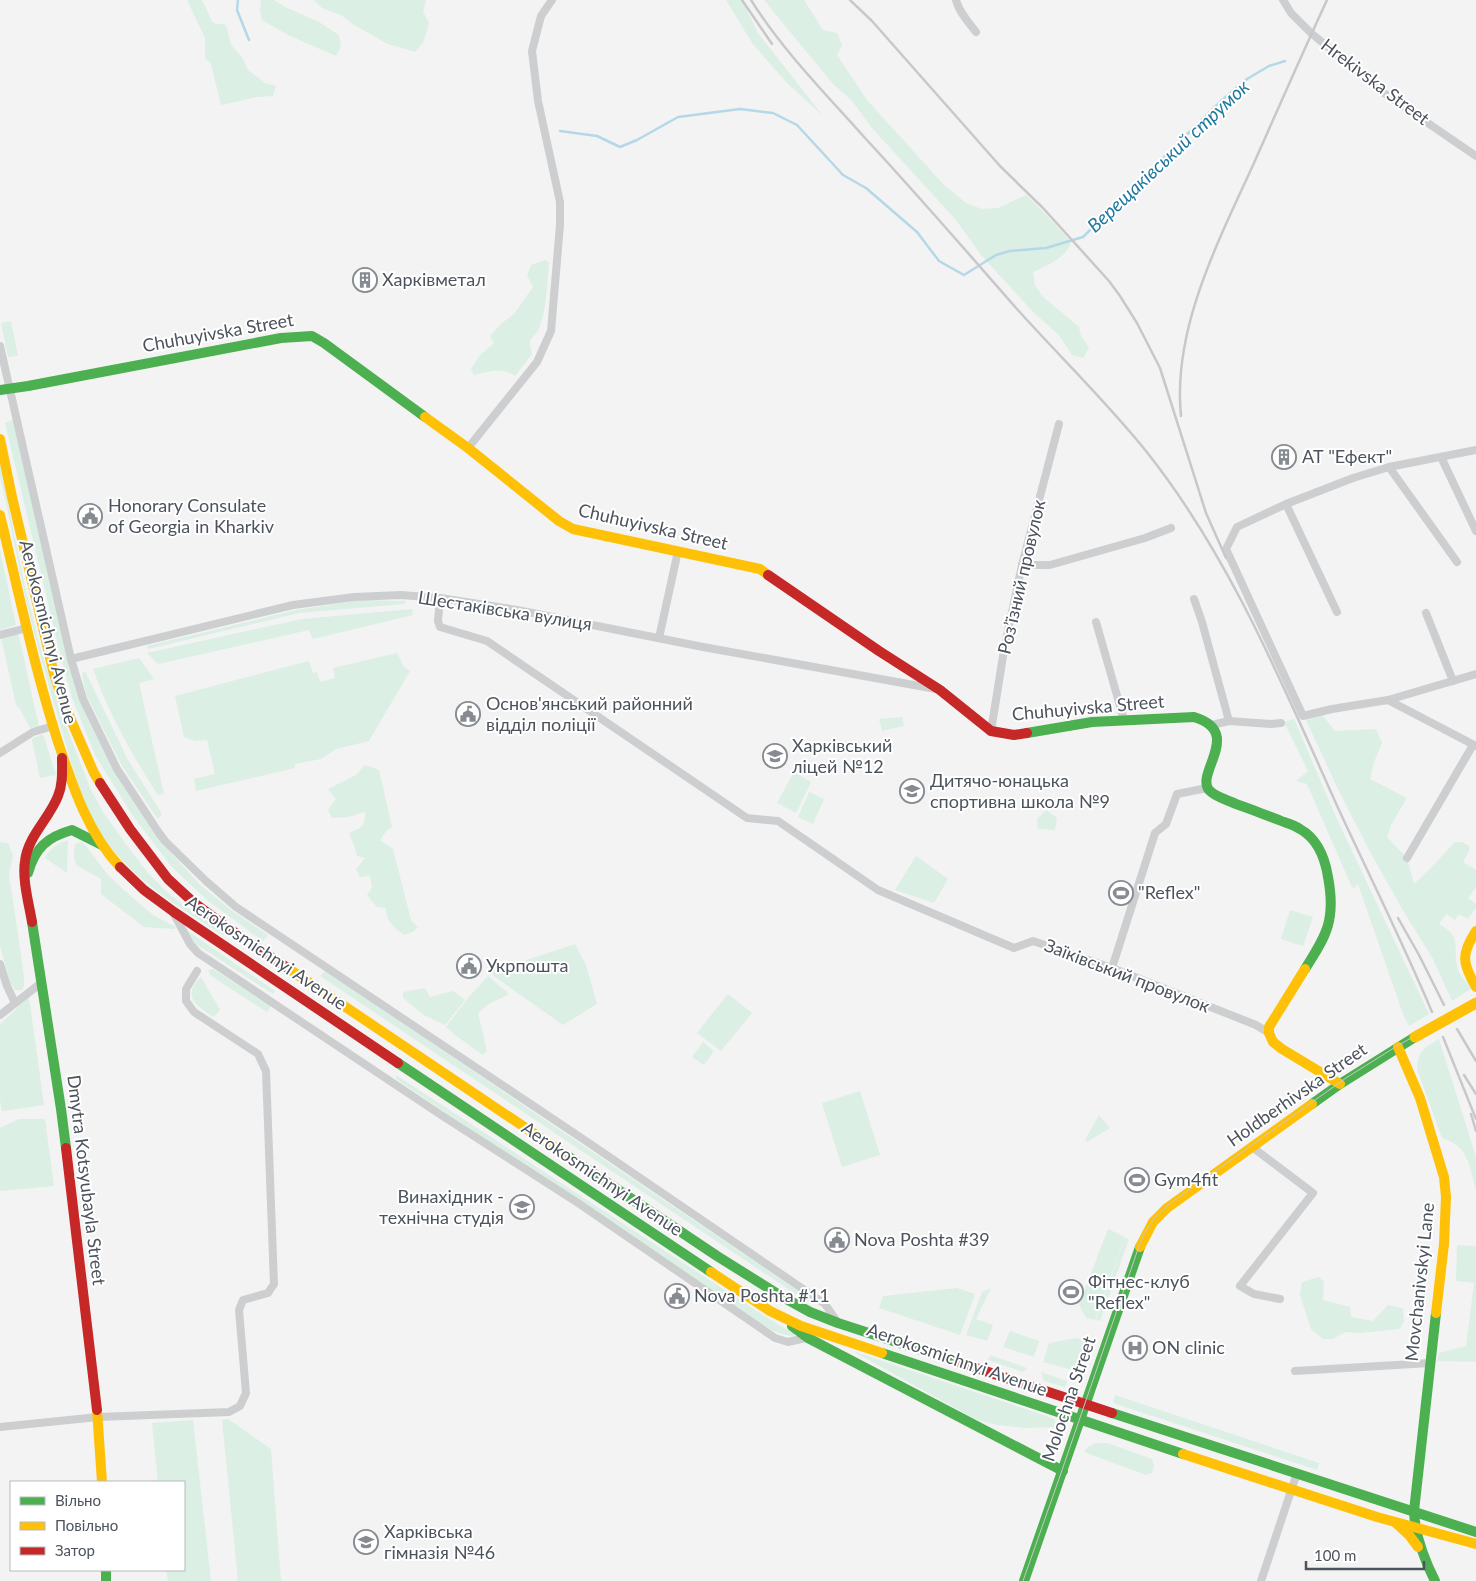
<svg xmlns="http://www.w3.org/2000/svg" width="1476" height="1581" viewBox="0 0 1476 1581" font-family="Lato,sans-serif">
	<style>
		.green { fill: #dbefe4 }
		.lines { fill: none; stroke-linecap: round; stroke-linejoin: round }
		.stream { stroke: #b4d8e8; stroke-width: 2.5 }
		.street { stroke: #cdced0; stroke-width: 8 }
		.fast { stroke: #4caf50; stroke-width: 10 }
		.slow { stroke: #ffc107; stroke-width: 10 }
		.jam { stroke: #c62828; stroke-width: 10 }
		.tram { stroke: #c8c8ca; stroke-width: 1 }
		.rail { stroke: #c8c8ca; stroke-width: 2.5 }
		.slow-bridge { stroke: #ffc107; stroke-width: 11 }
		.labels { text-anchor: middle; stroke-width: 4; stroke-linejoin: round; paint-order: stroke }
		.street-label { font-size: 18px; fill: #4c535d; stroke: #fff }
		.poi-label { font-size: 18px; fill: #4c535d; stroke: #fff; text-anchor: start }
		.water-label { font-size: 19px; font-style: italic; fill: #1e789e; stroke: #fff }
	</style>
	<rect width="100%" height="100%" fill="#f3f3f3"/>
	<g class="green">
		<polygon points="187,0 202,0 213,23 226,25 231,45 242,57 248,70 265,83 276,86 273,96 257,97 221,105 211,64 205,58 205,38"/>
		<polygon points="261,0 274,0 285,7 319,22 339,35 341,46 336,56 288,35 262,20 260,10"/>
		<polygon points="314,0 426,0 423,12 429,23 423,43 415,52 388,44 354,25 341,15 322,8"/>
		<polygon points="726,0 742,0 758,33 823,116 786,82 752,43"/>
		<path d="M764,0H804L823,30L837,33L842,45L837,55L867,100L944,185L966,203L982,209L998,208L1026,195C1042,210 1057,226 1071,242C1067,257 1047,266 1033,272L1035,285L1043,297L1079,327L1081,336L1089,348L1083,358L1072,355L1059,335L1033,312L981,255L956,220L872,128L852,101L832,83Z"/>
		<path d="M546,260L549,263C547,283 547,307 540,326C536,339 526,334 532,354L515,376C500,366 490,372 474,375L471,369L480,355L494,343L490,336L502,323L514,314L533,287L527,275L531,265Z"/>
		<polygon points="11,321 18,356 8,357 1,323"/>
		<polygon points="13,420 80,700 161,842 199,884 231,910 268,935 263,941 207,900 171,866 131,813 95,755 72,698 59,649 5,423"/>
		<path d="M0,464L25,587L41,650L63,718L90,788L103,812L125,843L147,872L166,891L184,906L225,933L223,935C184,910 143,886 113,850C83,814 73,768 60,724C48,683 36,642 26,600C17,559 10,518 0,477Z"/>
		<polygon points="0,550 16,625 0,630"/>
		<polygon points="362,600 406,601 404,604 299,613 148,649 147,646 296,610"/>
		<polygon points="412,609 413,615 313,639 309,630 158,664 147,653 302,619"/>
		<path d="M18,633C26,664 31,695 39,726L30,728L20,709L16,705L1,637Z"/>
		<polygon points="397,653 404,667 410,671 369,741 336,749 321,759 295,764 295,768 196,791 194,779 215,774 207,740 195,741 184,737 175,696 309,661 313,673 317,672 320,682 335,678 333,668"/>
		<path d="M139,658L154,679L139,683L164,794L158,795C132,755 109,714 93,669Z"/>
		<polygon points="85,671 128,760 162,814 158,819 122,766 86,694 82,674"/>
		<path d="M1322,715L1335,731L1376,729L1382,743L1374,762L1370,779L1407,798L1391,825L1387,837L1407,858L1414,884L1430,869L1455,842H1462L1469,846V851L1463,862L1476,870V887L1468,898L1476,904V908L1468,919L1459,914L1455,920L1446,914L1439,924C1462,937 1453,944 1457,965C1458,975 1466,981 1472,988L1452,1001L1433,959L1404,912L1368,848L1336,785L1306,720Z"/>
		<polygon points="902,717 904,726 882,731 879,719"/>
		<polygon points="1294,719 1336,817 1429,1014 1409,1026 1403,1014 1358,884 1354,888 1352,887 1307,784 1297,781 1297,780 1308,771 1285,724 1285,722"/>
		<polygon points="43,734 56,775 40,778 32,740 33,738"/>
		<path d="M365,765L379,770L392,827L387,830L380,840L393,849L411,920L418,927L413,932L404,935C394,927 386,922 386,908L377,907L367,895L372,888L370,876L360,877L356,869L365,858L357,856L355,848L349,833C363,827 365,827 365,812L348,817L332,818L328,810L336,799L328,789L356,775Z"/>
		<polygon points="794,772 811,782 796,813 777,803"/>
		<polygon points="809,792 824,799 813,824 798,817"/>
		<polygon points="1046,810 1057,818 1055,830 1038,829 1037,819"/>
		<path d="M68,840L67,873L45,858C50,848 58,843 68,840Z"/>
		<polygon points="0,842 8,843 13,856 9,874 24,976 24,985 22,990 15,990 10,982 0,946"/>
		<polygon points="82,842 85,845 108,875 125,891 153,915 176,927 174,929 144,927 101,894 101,879 76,865 74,857 75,844"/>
		<polygon points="916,856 948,879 934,903 895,890"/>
		<polygon points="1290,910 1313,917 1303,946 1281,939"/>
		<polygon points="188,931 275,991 273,994 196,944 192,940"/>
		<polygon points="575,944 586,965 597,1004 563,1025 495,977 491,972"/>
		<polygon points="213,969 271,1006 267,1012 211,976 208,970"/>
		<polygon points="325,971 813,1301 814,1301 806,1301 320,976"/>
		<polygon points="488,976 509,994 487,1005 478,1013 487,1051 483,1055 455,1035 446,1027 468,998"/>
		<path d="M201,977L220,1010L213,1017C196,1005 181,996 201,977Z"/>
		<polygon points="425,988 430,997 453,991 465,1000 445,1025 424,1015 403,998 403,992"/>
		<polygon points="728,994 752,1013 721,1051 697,1033"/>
		<polygon points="29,997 44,1105 2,1111 0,1100 0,1024"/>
		<path d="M1439,1039L1476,1157V1190C1469,1166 1469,1146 1442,1138L1417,1069C1418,1050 1425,1048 1439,1039Z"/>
		<polygon points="703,1042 714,1051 704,1065 692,1057"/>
		<path d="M396,1075L769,1319L784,1328L795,1332L794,1336C770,1335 745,1313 725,1301L396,1079Z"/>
		<polygon points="860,1091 880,1155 842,1167 822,1103"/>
		<polygon points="1099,1115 1110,1128 1087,1142 1085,1140"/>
		<polygon points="19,1119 45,1119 54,1186 0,1191 0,1128"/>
		<polygon points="1108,1229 1125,1237 1095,1320 1086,1318 1079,1305"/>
		<polygon points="1125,1238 1129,1239 1100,1321 1096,1320"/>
		<polygon points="1457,1245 1476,1246 1476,1362 1437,1361 1439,1353 1466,1346 1474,1283 1456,1281"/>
		<polygon points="1319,1277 1324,1282 1323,1300 1350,1307 1351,1317 1373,1321 1388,1305 1403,1308 1404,1321 1400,1329 1360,1333 1345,1332 1333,1339 1323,1339 1311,1329 1300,1295 1302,1282"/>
		<polygon points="957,1288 975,1294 960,1335 879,1308 883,1296"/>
		<polygon points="991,1288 976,1319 993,1325 987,1341 966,1335 982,1292"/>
		<polygon points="1010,1331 1039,1341 1034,1357 1003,1347"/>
		<polygon points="1076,1338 1086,1341 1073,1370 1043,1362 1049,1343"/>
		<polygon points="856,1352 1055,1419 1055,1427 1025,1428 1008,1426 997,1425 975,1419 856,1353"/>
		<polygon points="990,1355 1027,1368 1023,1372 988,1360"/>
		<polygon points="1041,1372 1067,1381 1065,1387 1044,1381"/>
		<polygon points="1115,1395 1319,1463 1317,1470 1113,1403"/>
		<polygon points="228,1419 271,1449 281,1581 238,1581 222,1420"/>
		<polygon points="193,1420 211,1581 168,1581 166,1570 184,1570 184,1482 158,1482 152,1423"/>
		<polygon points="1095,1443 1107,1443 1152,1459 1154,1466 1152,1473 1146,1475 1084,1452 1088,1447"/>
	</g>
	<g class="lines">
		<g class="stream">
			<polyline points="238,0 237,10 249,40"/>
			<polyline points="560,131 597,136 620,147 637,140 678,117 740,109 773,113 797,125 843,175 866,188 917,232 939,261 964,275 996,255 1010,251 1046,248 1083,237 1222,100 1247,79 1269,66 1285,61"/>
		</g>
		<g class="street">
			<path d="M956,0C959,12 969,23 976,32"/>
			<polyline points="1283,0 1291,13 1311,33 1381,91 1476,156"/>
			<polyline points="0,346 71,659 83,699 117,769 159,833 165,841 206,881 236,907 586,1141 825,1304 838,1323"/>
			<polyline points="468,448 537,362 551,331 560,225 560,202 538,101 532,51 541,16 552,0"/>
			<polyline points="1476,450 1389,467 1353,478 1286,504 1237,527 1226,549 1303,716 1332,709 1388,700 1476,674"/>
			<polyline points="1441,457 1476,531"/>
			<polyline points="1389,467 1457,562"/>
			<polyline points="1286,504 1337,612"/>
			<polyline points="1022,565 1050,565 1145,538 1171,528"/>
			<polyline points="440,598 438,621 440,627 487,641 747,818 778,821 878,890 1014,948 1033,941 1112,968 1256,1025 1269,1033"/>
			<polyline points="1194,599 1202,622 1229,721"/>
			<polyline points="1426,613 1453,681"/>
			<polyline points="1096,622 1124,720"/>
			<polyline points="0,635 27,628"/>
			<polyline points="659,638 678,551"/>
			<polyline points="71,659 293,605 354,597 401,595 440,598 517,610 703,647 936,689"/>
			<polyline points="1388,700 1476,746"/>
			<polyline points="1212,725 1229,721 1271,724 1281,723"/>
			<polyline points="991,731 1004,650 1022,565 1059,424"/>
			<polyline points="0,753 33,732 53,726"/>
			<polyline points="1407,858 1473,745"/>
			<polyline points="174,914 190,944 198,953 441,1115 578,1203 775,1338 788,1342 810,1337"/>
			<polyline points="0,964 7,986 15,1003"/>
			<polyline points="1112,968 1155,833 1166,824 1177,794 1207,788"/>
			<polyline points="0,1015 41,983"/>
			<polyline points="1252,1147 1313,1193 1240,1286 1254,1294 1280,1299"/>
			<polyline points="1295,1371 1430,1363"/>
			<polyline points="0,1427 98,1417 229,1412 240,1406 246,1393 239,1310 243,1300 268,1293 274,1284 266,1071 258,1054 194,1012 186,1001 186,989 197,971"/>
			<polyline points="1261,1581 1297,1473"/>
		</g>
		<g class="fast">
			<polyline points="0,390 28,386 281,338 312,336 324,343 425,417"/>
			<path d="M1027,733L1092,722L1194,717C1244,732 1195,773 1209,790C1215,797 1228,800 1236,804C1251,809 1265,815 1279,820C1286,823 1294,825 1300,829C1318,839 1325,858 1328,877C1336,919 1327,935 1305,969"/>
			<path d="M28,873C35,848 47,837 72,830L102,845"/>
			<polyline points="32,922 61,1109 66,1148"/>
			<polyline points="398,1063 711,1272"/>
			<polyline points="1312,1104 1340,1084 1415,1037"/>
			<polyline points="566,1155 717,1256 781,1296 810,1312 838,1323 958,1362"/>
			<polyline points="792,1326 808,1338 1063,1471"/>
			<polyline points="882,1353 1183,1454"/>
			<polyline points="1112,1413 1476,1532"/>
			<polyline points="106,1570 106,1581"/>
			<polyline points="1024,1581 1140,1247"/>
			<path d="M1435,1581C1424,1559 1415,1536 1414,1511L1436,1313"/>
		</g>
		<g class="slow">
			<polyline points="425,417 468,448 559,521 573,529 760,569 768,575"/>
			<polyline points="0,439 12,497 54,674 64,704 94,773 100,783"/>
			<path d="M0,515C18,590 34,666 57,739C72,784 87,832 120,867"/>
			<path d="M1476,931C1461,954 1462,963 1476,987"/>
			<polyline points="286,967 566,1155"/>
			<polyline points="1305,969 1269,1027 1269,1033 1273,1042 1282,1049 1340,1084"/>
			<polyline points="1398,1047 1420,1098 1444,1177 1446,1197 1444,1244 1436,1313"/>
			<polyline points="1140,1247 1153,1222 1167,1208 1312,1104"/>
			<polyline points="711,1272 770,1311 801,1326 882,1353"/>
			<polyline points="97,1410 102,1482"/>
			<polyline points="1183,1454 1377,1517 1476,1544"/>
			<polyline points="1396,1523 1409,1535 1418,1547"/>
		</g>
		<g class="jam">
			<polyline points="768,575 879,651 940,690 991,731 1014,735 1027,733"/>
			<polyline points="100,783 130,829 168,879 193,902 228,928 286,967"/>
			<polyline points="120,867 144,890 174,912 398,1063"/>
			<path d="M32,922C29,904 22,879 25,861C28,836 49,819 58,796C63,784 62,771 62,758"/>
			<polyline points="66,1148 97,1410"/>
			<polyline points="958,1362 1112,1413"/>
		</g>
		<path class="tram" d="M1023,1581L1060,1476L1139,1246C1146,1227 1156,1214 1172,1202L1346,1078L1397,1046L1476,1001"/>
		<g class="rail">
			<polyline points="742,0 772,44"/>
			<path d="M751,0C783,51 825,93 865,138C917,194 967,252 1017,309C1060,357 1106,401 1146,451C1231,558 1283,686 1339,810C1370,877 1403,943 1432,1012"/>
			<polyline points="850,0 872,21 1000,166 1043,208 1109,281 1120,296 1137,323 1160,368 1206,513 1226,558"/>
			<path d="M1181,416C1172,329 1219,240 1254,163C1278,109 1302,54 1327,0"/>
			<polyline points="1398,918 1419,955 1444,1005"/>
			<polyline points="1457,1029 1476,1061"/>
			<polyline points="1443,1037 1476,1119"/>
			<polyline points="1464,1075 1476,1094"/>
			<polyline points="1471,1114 1476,1131"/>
		</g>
		<polyline class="slow-bridge" points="1415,1037 1476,1003"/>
	</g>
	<defs>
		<symbol id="building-ring" viewBox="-11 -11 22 22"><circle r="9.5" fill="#fff" stroke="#868b92" stroke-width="1.5"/><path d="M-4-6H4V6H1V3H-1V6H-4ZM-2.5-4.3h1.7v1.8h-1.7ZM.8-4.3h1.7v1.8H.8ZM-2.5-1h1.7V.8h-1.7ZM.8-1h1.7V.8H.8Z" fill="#868b92"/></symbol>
		<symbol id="civic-ring" viewBox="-11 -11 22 22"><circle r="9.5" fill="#fff" stroke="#868b92" stroke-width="1.5"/><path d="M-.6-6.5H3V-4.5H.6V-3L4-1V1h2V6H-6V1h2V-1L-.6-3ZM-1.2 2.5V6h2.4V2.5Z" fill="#868b92"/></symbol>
		<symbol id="school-ring" viewBox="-11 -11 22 22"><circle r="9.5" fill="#fff" stroke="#868b92" stroke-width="1.5"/><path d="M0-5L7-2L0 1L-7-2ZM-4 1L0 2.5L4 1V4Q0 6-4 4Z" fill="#868b92"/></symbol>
		<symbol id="stadium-ring" viewBox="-11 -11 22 22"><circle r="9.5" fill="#fff" stroke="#868b92" stroke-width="1.5"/><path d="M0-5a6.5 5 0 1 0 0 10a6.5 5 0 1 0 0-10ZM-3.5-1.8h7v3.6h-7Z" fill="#868b92"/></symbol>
		<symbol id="hospital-ring" viewBox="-11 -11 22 22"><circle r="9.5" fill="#fff" stroke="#868b92" stroke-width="1.5"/><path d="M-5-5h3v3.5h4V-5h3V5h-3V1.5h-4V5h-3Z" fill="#868b92"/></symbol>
	</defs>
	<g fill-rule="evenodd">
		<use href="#building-ring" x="351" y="266" width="28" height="28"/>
		<use href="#building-ring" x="1270" y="443" width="28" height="28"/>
		<use href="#civic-ring" x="76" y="502" width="28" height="28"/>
		<use href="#civic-ring" x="454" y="700" width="28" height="28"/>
		<use href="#school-ring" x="761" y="742" width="28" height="28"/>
		<use href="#school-ring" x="898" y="777" width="28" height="28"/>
		<use href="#stadium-ring" x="1107" y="879" width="28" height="28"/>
		<use href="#civic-ring" x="455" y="952" width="28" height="28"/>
		<use href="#stadium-ring" x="1123" y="1166" width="28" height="28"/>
		<use href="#school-ring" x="508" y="1193" width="28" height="28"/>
		<use href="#civic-ring" x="823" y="1226" width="28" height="28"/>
		<use href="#stadium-ring" x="1057" y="1278" width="28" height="28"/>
		<use href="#civic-ring" x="663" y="1282" width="28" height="28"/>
		<use href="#hospital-ring" x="1121" y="1334" width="28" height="28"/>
		<use href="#school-ring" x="352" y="1528" width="28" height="28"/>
	</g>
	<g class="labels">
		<g class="street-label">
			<text transform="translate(1375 82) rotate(37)" y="6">Hrekivska Street</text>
			<text transform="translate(218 333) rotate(-10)" y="6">Chuhuyivska Street</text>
			<text transform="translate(653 527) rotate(13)" y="6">Chuhuyivska Street</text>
			<text transform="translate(1022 577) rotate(-77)" y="6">Роз’їзний провулок</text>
			<text transform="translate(505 611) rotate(9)" y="6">Шестаківська вулиця</text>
			<text transform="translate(48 632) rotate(76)" y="6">Aerokosmichnyi Avenue</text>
			<text transform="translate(1088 708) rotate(-5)" y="6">Chuhuyivska Street</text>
			<text transform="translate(266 953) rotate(34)" y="6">Aerokosmichnyi Avenue</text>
			<text transform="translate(1127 976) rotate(21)" y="6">Заїківський провулок</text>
			<text transform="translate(1297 1095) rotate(-35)" y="6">Holdberhivska Street</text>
			<text transform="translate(602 1179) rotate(34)" y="6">Aerokosmichnyi Avenue</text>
			<text transform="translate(86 1180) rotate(83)" y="6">Dmytra Kotsyubayla Street</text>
			<text transform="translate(1420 1282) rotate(-84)" y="6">Movchanivskyi Lane</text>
			<text transform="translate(957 1360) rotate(19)" y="6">Aerokosmichnyi Avenue</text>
			<text transform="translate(1069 1399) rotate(-71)" y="6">Molochna Street</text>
		</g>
		<g class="poi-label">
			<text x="382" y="286">Харківметал</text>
			<text x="1302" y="463">АТ "Ефект"</text>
			<text x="108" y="512">Honorary Consulate<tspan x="108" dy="21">of Georgia in Kharkiv</tspan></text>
			<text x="486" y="710">Основ'янський районний<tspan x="486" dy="21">відділ поліції</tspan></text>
			<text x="792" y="752">Харківський<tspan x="792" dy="21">ліцей №12</tspan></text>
			<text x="930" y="787">Дитячо-юнацька<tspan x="930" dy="21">спортивна школа №9</tspan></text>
			<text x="1138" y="899">"Reflex"</text>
			<text x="486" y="972">Укрпошта</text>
			<text x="1154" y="1186">Gym4fit</text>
			<text x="504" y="1203" text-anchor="end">Винахідник -<tspan x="504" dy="21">технічна студія</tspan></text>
			<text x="854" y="1246">Nova Poshta #39</text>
			<text x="1088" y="1288">Фітнес-клуб<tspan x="1088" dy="21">"Reflex"</tspan></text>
			<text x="694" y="1302">Nova Poshta #11</text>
			<text x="1152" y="1354">ON clinic</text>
			<text x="384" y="1538">Харківська<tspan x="384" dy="21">гімназія №46</tspan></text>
		</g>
		<g class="water-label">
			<text transform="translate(1168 156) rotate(-43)" y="7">Верещаківський струмок</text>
		</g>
	</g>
	<rect x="10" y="1481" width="175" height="90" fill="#ffffff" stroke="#b7babe"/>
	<rect x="20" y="1497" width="25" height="8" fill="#4caf50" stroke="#b7babe"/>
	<text x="55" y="1506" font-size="15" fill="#4c535d">Вільно</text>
	<rect x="20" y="1522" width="25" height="8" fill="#ffc107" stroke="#b7babe"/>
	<text x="55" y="1531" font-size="15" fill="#4c535d">Повільно</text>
	<rect x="20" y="1547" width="25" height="8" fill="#c62828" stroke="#b7babe"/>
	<text x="55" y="1556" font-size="15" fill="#4c535d">Затор</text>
	<path d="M1306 1561v8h118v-8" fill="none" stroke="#4c535d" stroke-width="2.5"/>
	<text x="1314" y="1561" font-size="15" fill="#4c535d" stroke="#ffffff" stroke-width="4" paint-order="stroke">100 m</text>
</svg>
